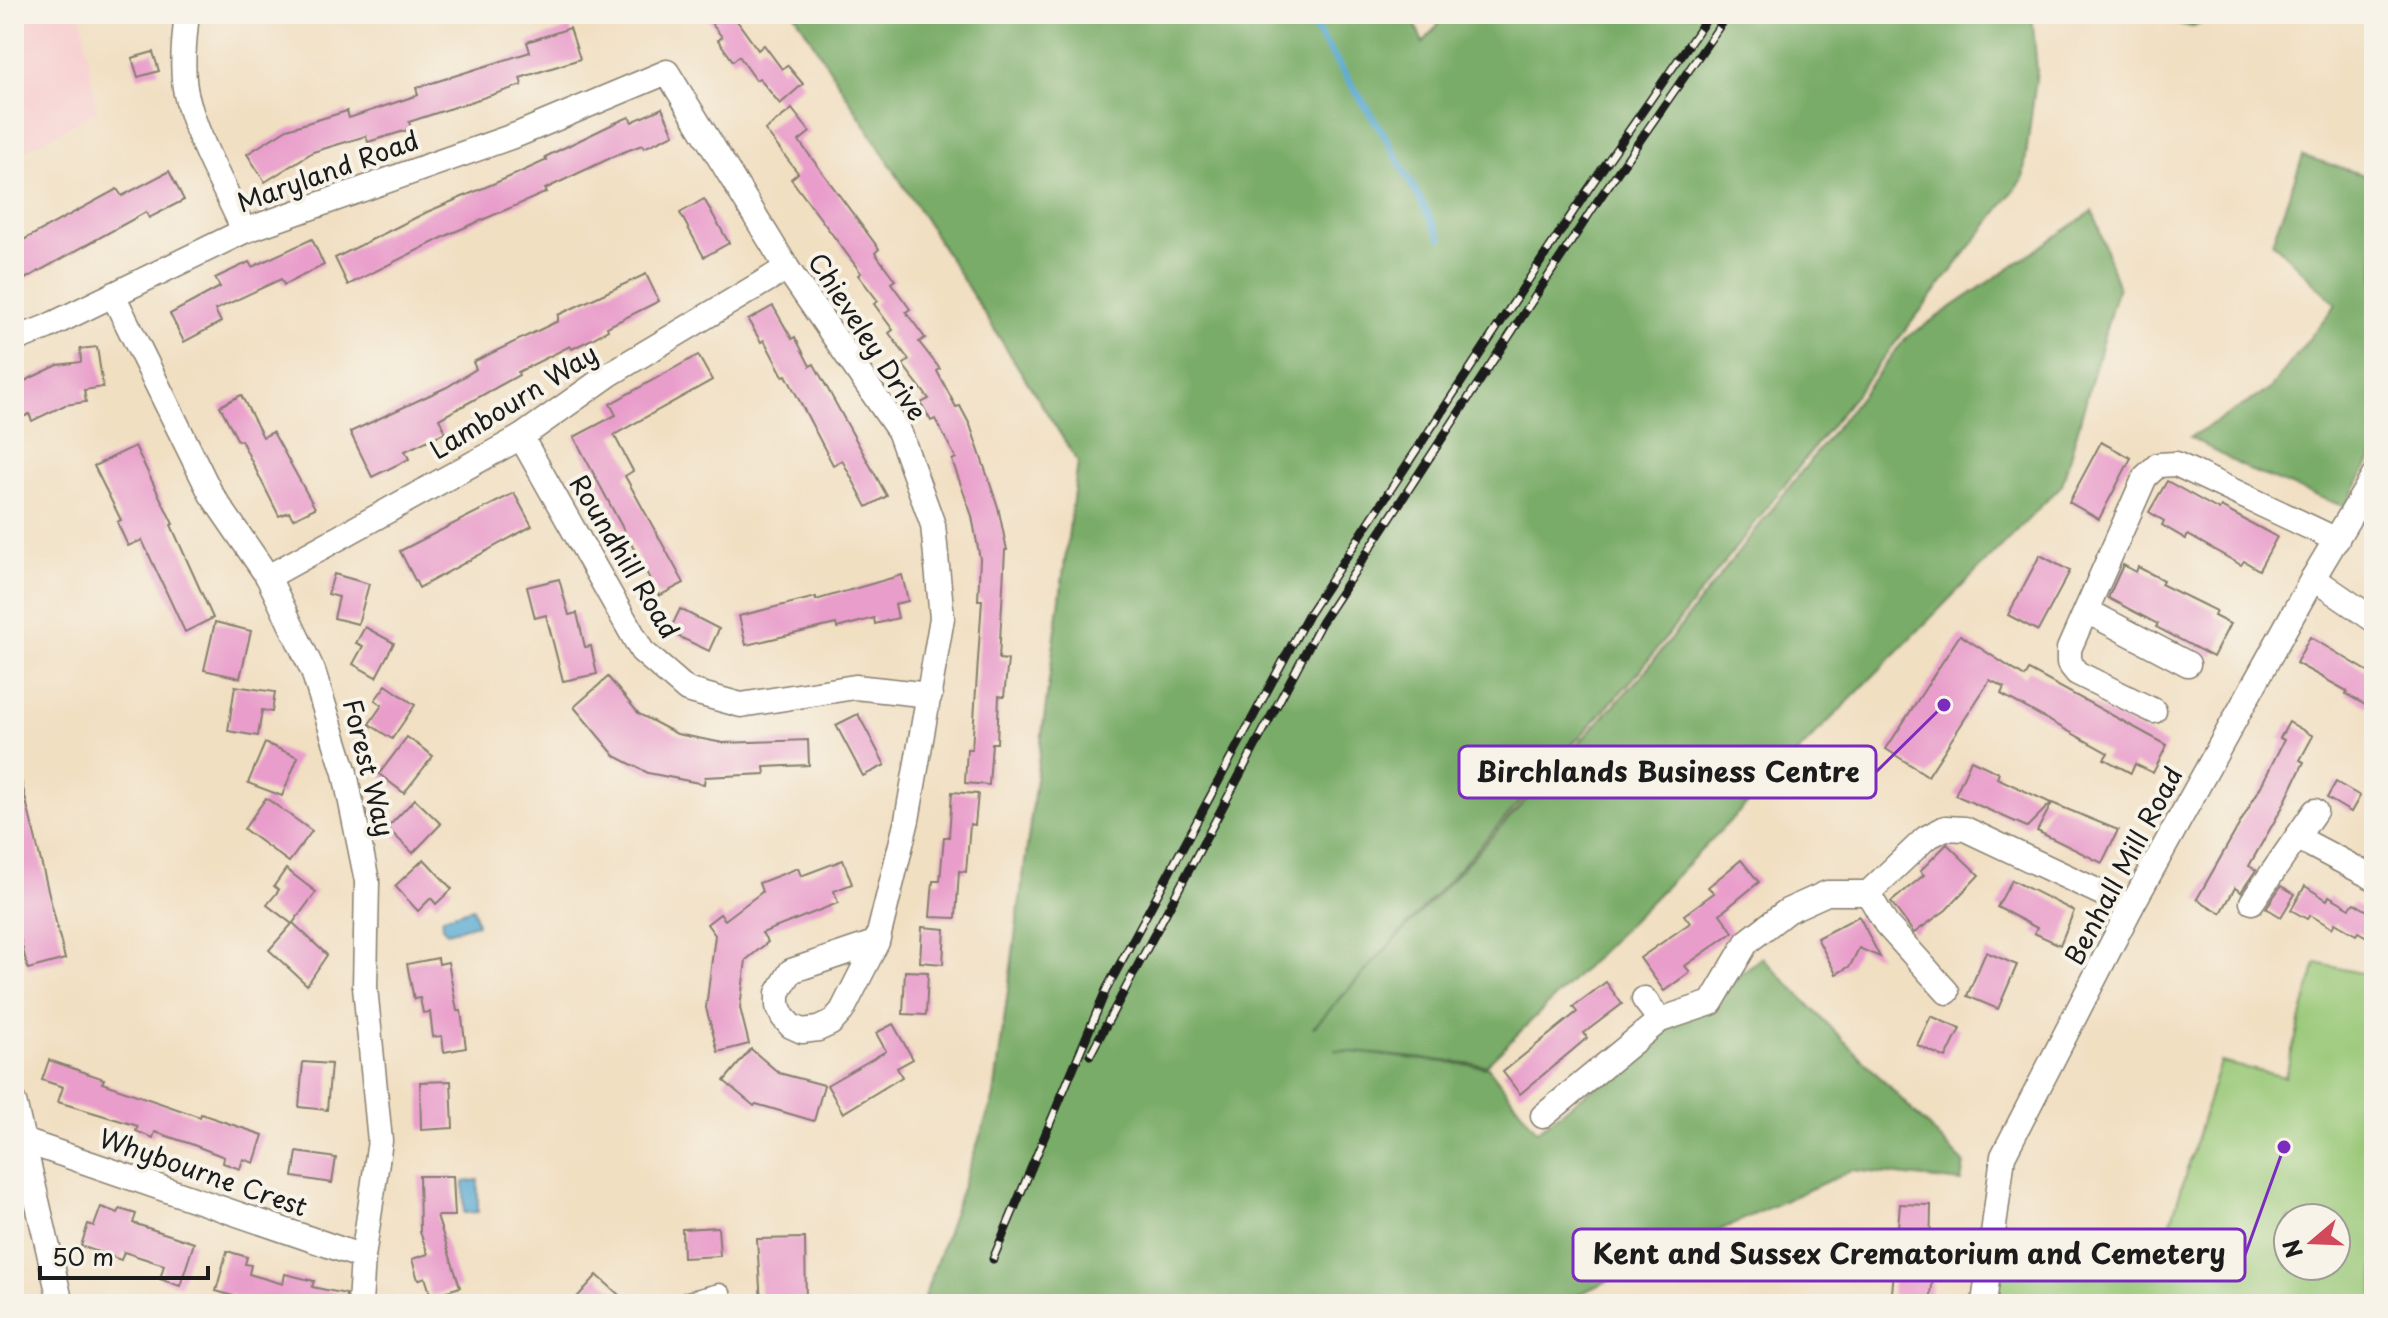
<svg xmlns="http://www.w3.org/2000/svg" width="2388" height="1318" viewBox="0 0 2388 1318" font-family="'Playpen Sans',sans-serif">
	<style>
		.built { fill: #f7cfd0 }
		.green { fill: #97c776; stroke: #5a7249; stroke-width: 2; fill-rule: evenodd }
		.forest { fill: #79ac67; stroke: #4a6442; stroke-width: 2 }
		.water { fill: #57a9d2; stroke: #3a6277; stroke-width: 2 }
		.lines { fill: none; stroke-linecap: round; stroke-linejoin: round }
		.stream { stroke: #57a9d2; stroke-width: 7 }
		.building { fill: #e99dcb }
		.minor-casing { stroke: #867e6f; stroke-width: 27 }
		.minor { stroke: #fff; stroke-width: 24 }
		.rail-casing { stroke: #1c1c1c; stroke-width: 9 }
		.rail { stroke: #f7f3e8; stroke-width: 6; stroke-dasharray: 18; stroke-linecap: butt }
		.labels { text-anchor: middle; stroke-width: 8; stroke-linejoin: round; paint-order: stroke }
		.street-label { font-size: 26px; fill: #1c1c1c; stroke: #f7f3e8 }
		.leader { fill: none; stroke: #7b2cbf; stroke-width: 3 }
		.callout-dot { fill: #7b2cbf; stroke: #f7f3e8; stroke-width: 3 }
		.callout { fill: #f7f3e8; stroke: #7b2cbf; stroke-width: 3 }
		.callout-label { font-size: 28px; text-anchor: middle; font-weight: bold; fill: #1c1c1c }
	</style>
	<rect width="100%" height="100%" fill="#f7f3e8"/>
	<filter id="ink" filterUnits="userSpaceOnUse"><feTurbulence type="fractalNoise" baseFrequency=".0125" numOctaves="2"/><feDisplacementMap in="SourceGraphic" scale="16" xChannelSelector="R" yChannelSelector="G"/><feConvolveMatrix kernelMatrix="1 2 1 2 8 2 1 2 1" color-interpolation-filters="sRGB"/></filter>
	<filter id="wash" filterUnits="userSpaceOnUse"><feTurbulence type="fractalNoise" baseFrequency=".006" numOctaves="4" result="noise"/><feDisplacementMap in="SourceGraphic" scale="32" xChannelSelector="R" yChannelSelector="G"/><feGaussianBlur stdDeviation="1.8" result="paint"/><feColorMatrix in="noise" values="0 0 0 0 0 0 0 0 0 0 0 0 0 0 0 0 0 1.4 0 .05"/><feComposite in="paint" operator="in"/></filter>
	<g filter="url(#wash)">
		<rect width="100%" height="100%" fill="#f1dfc2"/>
		<polygon class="built" points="14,14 81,14 97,111 14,157"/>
		<path class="green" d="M2316,963L2374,976V1304H1995L2003,1238L2155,1274L2220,1062L2285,1077ZM2288,1218H2336V1266H2288Z"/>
		<g class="forest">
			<polygon points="795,14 1411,14 1423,43 1447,14 2032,14 2037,71 2023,179 1639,672 1313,1028 1643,674 1906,338 2093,211 2118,286 2062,485 1574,979 1486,1065 1334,1050 1488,1067 1537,1131 1762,957 1964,1163 1961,1182 1852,1170 1557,1304 922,1304 994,1096 1078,462"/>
			<polygon points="2147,14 2219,14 2191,27"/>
			<polygon points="2303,156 2374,178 2374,454 2345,507 2249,470 2190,437 2269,390 2336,304 2272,242"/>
		</g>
		<g class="water">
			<polygon points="473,908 477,924 447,932 442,927 443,917"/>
			<polygon points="478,1180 478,1212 464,1213 464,1182"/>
		</g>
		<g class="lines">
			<polyline class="stream" points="1306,14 1385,136 1441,238"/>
		</g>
		<g id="blocks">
			<g class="building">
				<polygon points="704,14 732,14 758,50 764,45 782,69 787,65 803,84 780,104 759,78 756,80 739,56 733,61 718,40 722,37"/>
				<polygon points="570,28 580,59 520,78 522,85 409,122 411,129 368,142 366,136 313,152 265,182 247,154 287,129 347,111 349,118 418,95 416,88 530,52 527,42"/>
				<polygon points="153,52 159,71 138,77 132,58"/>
				<polygon points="662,108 674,134 644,148 642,145 621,153 545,189 547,192 452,233 348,285 335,258 427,212 514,175 547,160 545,157 615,123 629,117 632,122"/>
				<polygon points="792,109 810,132 799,141 879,249 875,253 895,280 891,283 910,309 906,312 925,338 919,342 940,369 937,371 956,407 960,406 970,425 998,507 1007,550 1005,550 999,659 1008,660 1004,697 999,696 997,743 992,743 989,785 965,783 967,749 972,749 982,600 978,600 980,559 972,516 952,460 956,458 935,419 931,421 921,403 929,399 903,365 909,360 889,333 893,330 874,304 878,301 858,275 861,273 791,179 798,173 765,130"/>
				<polygon points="169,171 184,200 149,218 146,212 14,285 14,245 117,189 122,196"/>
				<polygon points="704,199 729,243 704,257 680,213"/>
				<polygon points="312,239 324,265 284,285 281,279 215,310 221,322 184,342 170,314 220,287 215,278 249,262 252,267"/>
				<polygon points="646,274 659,301 607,327 608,330 590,340 572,349 570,346 518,372 519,375 439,419 446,432 405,451 409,459 372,477 350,432 447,387 476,369 473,362 558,321 558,315"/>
				<polygon points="773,306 792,339 795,337 810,366 814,364 887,496 867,507 842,460 833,465 786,375 783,376 764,340 761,342 748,320"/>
				<polygon points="97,347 103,387 84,390 86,402 65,405 32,421 29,414 14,422 14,386 58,365 81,362 80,349"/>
				<polygon points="698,355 712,380 614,435 633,471 625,476 684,583 659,596 574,437 616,415 610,404"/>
				<polygon points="241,395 263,437 273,432 315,508 293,519 289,512 279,516 241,440 238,441 220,406"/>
				<polygon points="2101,442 2131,458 2099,519 2069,502"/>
				<polygon points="135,446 173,524 171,525 213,618 185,632 142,540 128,546 117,522 121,520 94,466"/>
				<polygon points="2167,481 2219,510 2221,507 2277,537 2259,570 2244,561 2241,565 2188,535 2186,539 2162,525 2164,521 2149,512"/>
				<polygon points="514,493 532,526 419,588 400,551"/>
				<polygon points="2040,555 2070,571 2038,631 2008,615"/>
				<polygon points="2123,565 2136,572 2138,567 2163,580 2161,584 2216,611 2214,616 2230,624 2213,657 2156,627 2158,624 2108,598"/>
				<polygon points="334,574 369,584 358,624 334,618 339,597 328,594"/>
				<polygon points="902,575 908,601 895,604 898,618 875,624 874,618 837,628 836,624 746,645 739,616 816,597 816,600"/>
				<polygon points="559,579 569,615 577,613 585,647 591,646 597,674 563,681 546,615 535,618 527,587"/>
				<polygon points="680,609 719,629 709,651 669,632"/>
				<polygon points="215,622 251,631 240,678 204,670"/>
				<polygon points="365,627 394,643 376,677 353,664 363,646 356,643"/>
				<polygon points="1960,635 2025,677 2029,670 2167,745 2153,773 2135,764 2131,773 2104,759 2108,753 2001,694 2004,687 1990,680 1928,776 1886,749"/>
				<polygon points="2310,637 2374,675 2374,710 2346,694 2347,691 2296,663"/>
				<polygon points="608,677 639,714 677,734 723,743 808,740 809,765 764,767 765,774 705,777 704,784 648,773 615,756 574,707"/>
				<polygon points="386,685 415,705 392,739 369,724 382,705 375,700"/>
				<polygon points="235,686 275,692 272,712 262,710 258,736 228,731"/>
				<polygon points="858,714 885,765 863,776 836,725"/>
				<polygon points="2289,722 2313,736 2300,760 2304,762 2282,808 2249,866 2256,870 2241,892 2235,888 2221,913 2197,899 2260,788 2284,740 2280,738"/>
				<polygon points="407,737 433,756 404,793 379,774"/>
				<polygon points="265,743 298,757 282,796 248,783"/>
				<polygon points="1971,760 1999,773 1997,778 2051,803 2027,827 1955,795"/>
				<polygon points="14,776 20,776 65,959 28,969 14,915 14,911 18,910 14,894"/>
				<polygon points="2336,782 2360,796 2351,812 2327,798"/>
				<polygon points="952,792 978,794 975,825 970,824 966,872 959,871 956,918 930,917 933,881 940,881 944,837 949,837"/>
				<polygon points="266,798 312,831 289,862 244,829"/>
				<polygon points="415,799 441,824 413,853 387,828"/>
				<polygon points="2052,803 2118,830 2102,863 2037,831"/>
				<polygon points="1947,844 1979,875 1946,910 1914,933 1891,902 1924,875 1920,871"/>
				<polygon points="424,859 452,889 436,904 431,898 418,911 395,886"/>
				<polygon points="843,860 852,884 834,891 838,903 762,933 768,942 746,960 740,1008 749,1044 718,1052 706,1008 715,935 707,924 720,914 725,920 762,892 759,883 798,868 801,876"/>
				<polygon points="1741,860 1759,882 1720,914 1733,932 1685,966 1690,972 1664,991 1640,958 1690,923 1684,915 1714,893 1708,887"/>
				<polygon points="286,869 316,892 293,923 327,955 307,985 269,950 292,924 267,905 279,890 274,886"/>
				<polygon points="2012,880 2074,911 2060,945 2034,933 2037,928 1997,907"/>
				<polygon points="2281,886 2295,894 2281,917 2266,908"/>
				<polygon points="2305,886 2327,900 2329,896 2350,908 2354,903 2374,915 2374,941 2358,932 2356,935 2335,923 2332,928 2310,915 2307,919 2291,910"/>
				<polygon points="1859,916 1880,957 1859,948 1850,966 1836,974 1817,938"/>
				<polygon points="922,927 945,929 943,964 920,962"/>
				<polygon points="1986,952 2017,965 1998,1009 1967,996"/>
				<polygon points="438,958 439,964 448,962 457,1011 461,1011 466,1048 444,1052 442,1036 433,1037 430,1012 423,1013 420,998 414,999 407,964"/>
				<polygon points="905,971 928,972 926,1015 903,1014"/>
				<polygon points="1606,982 1622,1004 1584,1033 1587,1038 1520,1094 1503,1072 1577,1012 1573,1007"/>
				<polygon points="1931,1016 1960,1029 1946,1058 1917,1045"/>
				<polygon points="893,1024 913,1059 897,1068 902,1077 843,1113 827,1085 886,1051 876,1033"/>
				<polygon points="751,1049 779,1073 824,1085 814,1121 756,1104 754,1106 724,1081"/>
				<polygon points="49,1060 104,1079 102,1083 200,1117 201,1114 263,1135 254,1163 243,1159 240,1169 223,1163 224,1157 191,1144 155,1132 153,1138 136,1131 138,1126 58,1102 63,1087 42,1080"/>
				<polygon points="303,1062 331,1064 327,1110 299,1107"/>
				<polygon points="451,1081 453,1128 421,1130 420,1082"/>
				<polygon points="297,1152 336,1158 332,1183 293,1177"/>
				<polygon points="419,1176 453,1176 455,1216 437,1216 460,1287 431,1296 425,1277 418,1280 412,1259 428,1254 420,1232"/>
				<polygon points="1900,1204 1931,1205 1930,1256 1935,1257 1930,1304 1891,1304"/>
				<polygon points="101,1207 118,1213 120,1209 136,1214 133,1223 194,1243 180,1286 160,1279 164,1265 124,1252 121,1260 81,1246 88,1224 94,1226"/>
				<polygon points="718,1227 720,1256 683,1258 682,1229"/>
				<polygon points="805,1238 806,1304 761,1304 757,1239"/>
				<polygon points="227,1251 247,1257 245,1264 251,1265 249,1274 283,1284 285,1274 314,1281 312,1287 346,1294 345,1304 261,1304 216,1291"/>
				<polygon points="597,1275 629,1304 571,1304"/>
			</g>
		</g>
	</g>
	<g filter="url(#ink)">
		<use href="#blocks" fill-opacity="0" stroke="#867e6f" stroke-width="2"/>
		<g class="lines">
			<defs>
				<g id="minor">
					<path d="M187,14C184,40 181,69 186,94C197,141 225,187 244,231"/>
					<polyline points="113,295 211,494 268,577 313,671 345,773 367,881 365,987 380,1141 363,1257 360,1304"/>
					<polyline points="14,340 47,327 244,231 519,134 667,72 787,268 899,431 933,525 942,618 907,820 877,942 842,1011 831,1023 818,1029 802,1031 791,1026 783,1017 778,1006 778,993 791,971 877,942"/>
					<polyline points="521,437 642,651 687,690 741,705 855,687 930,695"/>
					<polyline points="268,577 521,437 610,374 787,268"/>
					<polyline points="2313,578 2374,620"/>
					<polyline points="2087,611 2188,664"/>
					<polyline points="2154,711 2077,673 2069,663 2069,649 2145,477 2158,465 2176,464 2337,540"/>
					<polyline points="2298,838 2374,878"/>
					<polyline points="1868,893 1886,924 1947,992"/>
					<polyline points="2252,902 2315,811"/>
					<polyline points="1644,999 1660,1020"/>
					<polyline points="14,1102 61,1304"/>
					<polyline points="1543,1116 1660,1020 1711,1003 1747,942 1787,911 1827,893 1868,893 1926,838 1945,828 1965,829 2131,907"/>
					<polyline points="24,1141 363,1257"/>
					<polyline points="688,1304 719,1296"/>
					<polyline points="1984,1304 2003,1156 2131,907 2313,578 2374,476"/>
				</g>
			</defs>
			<use href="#minor" class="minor-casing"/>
			<use href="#minor" class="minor"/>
			<defs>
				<g id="rail">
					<polyline points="1090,1055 1321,623 1599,199 1728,14"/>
					<polyline points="993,1259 1106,990 1308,615 1587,191 1710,14"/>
				</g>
			</defs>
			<use href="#rail" class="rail-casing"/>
			<use href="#rail" class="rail"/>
		</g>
	</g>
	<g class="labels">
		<g class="street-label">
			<text transform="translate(328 172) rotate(-20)" y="9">Maryland Road</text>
			<text transform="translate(867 337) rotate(57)" y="9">Chieveley Drive</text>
			<text transform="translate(514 402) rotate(-32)" y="9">Lambourn Way</text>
			<text transform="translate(624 557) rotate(59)" y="9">Roundhill Road</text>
			<text transform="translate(368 768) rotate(76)" y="9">Forest Way</text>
			<text transform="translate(2124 866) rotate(-62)" y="9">Benhall Mill Road</text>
			<text transform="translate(203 1173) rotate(19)" y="9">Whybourne Crest</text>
		</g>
	</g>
	<path class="leader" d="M1944 705L1876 772M2284 1147L2245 1255"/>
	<g class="callout-dot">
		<circle cx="1944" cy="705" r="8"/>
		<circle cx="2284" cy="1147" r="8"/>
	</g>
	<g class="callout">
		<rect x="1459" y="746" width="417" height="52" rx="8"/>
		<rect x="1573" y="1229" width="672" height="52" rx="8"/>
	</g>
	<g class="callout-label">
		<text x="1668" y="782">Birchlands Business Centre</text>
		<text x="1909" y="1264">Kent and Sussex Crematorium and Cemetery</text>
	</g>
	<rect width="2388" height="1318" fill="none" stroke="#f7f3e8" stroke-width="48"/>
	<g transform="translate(2312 1242) rotate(251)"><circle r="38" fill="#f7f3e8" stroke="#9f9d96" stroke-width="2"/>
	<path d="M0-6L14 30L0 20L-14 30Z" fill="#d1495b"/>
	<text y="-12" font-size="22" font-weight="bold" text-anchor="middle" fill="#1c1c1c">N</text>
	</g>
	<path d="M40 1266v12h168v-12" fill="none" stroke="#1c1c1c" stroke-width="4"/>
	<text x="52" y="1266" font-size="24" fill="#1c1c1c" stroke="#f7f3e8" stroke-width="6" paint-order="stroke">50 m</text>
</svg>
